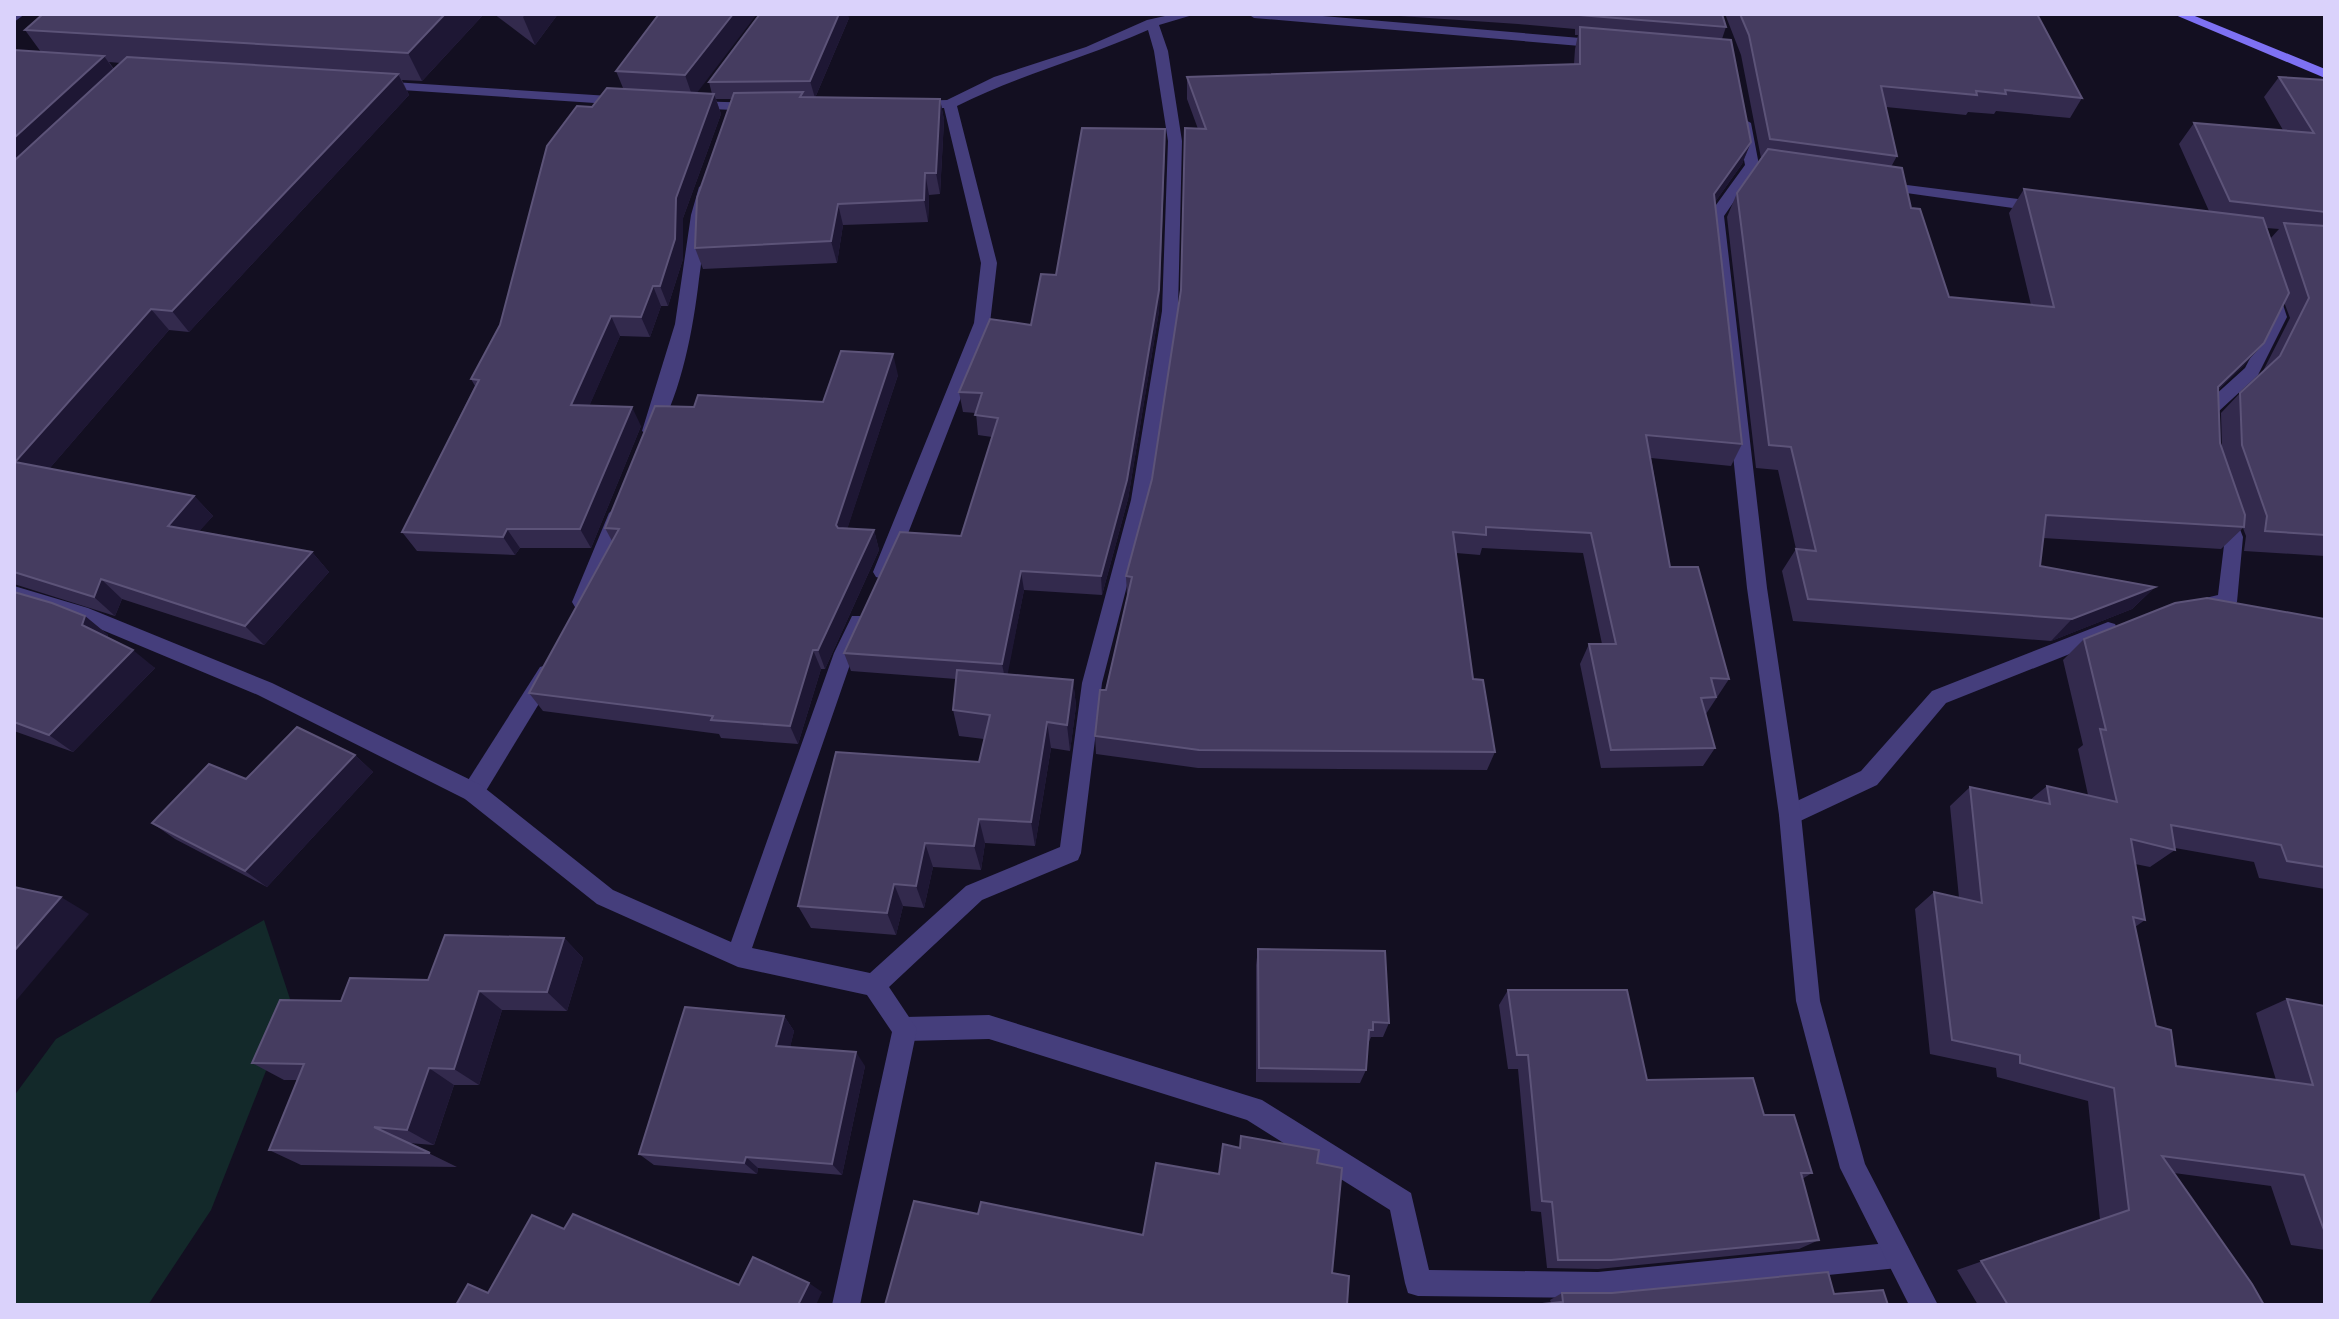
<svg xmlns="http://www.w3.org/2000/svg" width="2339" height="1319" viewBox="0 0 2339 1319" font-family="'Fira Sans Condensed',sans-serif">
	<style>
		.green { fill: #13292a }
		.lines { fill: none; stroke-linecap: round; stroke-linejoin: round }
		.lane { fill: #453e7c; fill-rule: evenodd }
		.street { fill: #453e7c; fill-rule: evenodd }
		.secondary { fill: #7e71f3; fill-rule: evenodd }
		.wall { fill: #332a4d; fill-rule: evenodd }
		.shaded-wall { fill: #1e1734 }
		.building { fill: #453c60; stroke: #5c5378; stroke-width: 2 }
	</style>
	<rect width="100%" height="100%" fill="#130f21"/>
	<polygon class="green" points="264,920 292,1005 211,1210 148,1305 14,1305 14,1096 56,1039"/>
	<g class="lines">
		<g class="lane">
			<polygon points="14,14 25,14 14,22"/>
			<path d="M706,183L713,187C703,217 704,248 699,279C693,330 682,390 657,435L651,437L642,431L675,324L691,215L699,187Z"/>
			<polygon points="2270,284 2278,289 2287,317 2258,375 2218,412 2215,426 2203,426 2200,422 2203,406 2245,368 2271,317 2262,289"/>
			<polygon points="2225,504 2231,506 2243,537 2237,602 2227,610 2204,613 2194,605 2197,600 2218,595 2225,537 2216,511"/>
			<polygon points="618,506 627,513 592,602 589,607 575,607 572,602 609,513"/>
			<polygon points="2108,622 2115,624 2118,630 2115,636 1946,703 1877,785 1798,822 1790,825 1782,822 1779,815 1782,808 1861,771 1932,691"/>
			<polygon points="547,665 554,667 557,673 554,679 481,799 473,801 465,799 462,792 465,785 540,667"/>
			<polygon points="989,1015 1262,1100 1411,1193 1429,1270 1598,1272 1898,1242 1907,1246 1911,1255 1907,1264 1898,1268 1598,1298 1418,1296 1408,1293 1405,1283 1390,1210 1247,1120 989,1039 905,1041 896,1037 893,1029 896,1021 905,1017"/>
		</g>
		<g class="street">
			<path d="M1174,14H1196L1159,25L1168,51L1182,141L1178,311L1149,500L1102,683L1081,853L1078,860L982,900L889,987L917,1029L860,1305H832L892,1032L867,995L738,967L597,904L465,799L258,695L76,619L14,602V586L88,608L272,683L481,785L613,890L731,942L834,653L852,616H866L869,622L854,653L752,948L870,973L966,886L1060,847L1082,683L1131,500L1162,311L1168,141L1154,51L1148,30C1085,58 1019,75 957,106L997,263L990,323L893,572L883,579L876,577L873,572L974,323L981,263L944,108L917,109L910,105L917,101L947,100L994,77L1086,47L1147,20Z"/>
			<polygon points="1248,14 1299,14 1604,40 1611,44 1604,48 1254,18"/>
			<polygon points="377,81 625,97 632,101 625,105 372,88 372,82"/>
			<polygon points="693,101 757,103 764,107 757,111 688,108 686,105"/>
			<polygon points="1744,119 1751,123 1759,165 1724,216 1767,588 1801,815 1820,1001 1865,1164 1938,1305 1909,1305 1840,1168 1796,1001 1779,815 1747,588 1708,216 1745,165 1737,123"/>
			<polygon points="1883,182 2041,202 2048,207 2041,212 1878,189 1878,183"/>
		</g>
		<polygon class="secondary" points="2173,14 2190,14 2325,69 2325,78"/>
	</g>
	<g class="wall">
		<path d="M484,14L422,81L402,80L409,95L189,332L169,330L49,469L194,496L213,516L199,531L312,552L329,572L264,645L122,599L115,616L14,584V50L41,52L25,30ZM109,62L121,63L114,69Z"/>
		<polygon points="494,14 558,14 535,45"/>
		<polygon points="659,14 696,93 712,94 709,82 849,18 815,98 940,99 944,120 940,194 929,195 928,222 843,225 837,263 703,269 695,248 732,99 716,99 721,114 683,218 683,259 668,306 661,306 650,337 620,336 589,406 641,426 591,548 520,548 515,555 417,551 402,532 475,386 471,379 623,88 616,71"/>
		<polygon points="1370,14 1722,14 1726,27 1722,39 1751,142 1742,164 1715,202 1742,444 1731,466 1651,458 1670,567 1729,679 1706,714 1715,748 1703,766 1601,768 1580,664 1589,644 1602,644 1583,553 1482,548 1480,555 1456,553 1473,679 1495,752 1487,770 1198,768 1096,754 1095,736 1127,597 1126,576 1152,479 1181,290 1198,129 1187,99 1187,77 1574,64 1575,49 1578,35 1575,35 1575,29 1518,24"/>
		<path d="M1725,14H2037L2082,98L2070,118L1996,111L1994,114L1968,112L1966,115L1886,107L1897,156L1891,167L1911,208L1949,297L2031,305L2009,213L2024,189L2209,211L2179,144L2194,123L2283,130L2264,97L2279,77L2325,80V556L2244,551L2246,536L2243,528L2221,549L2043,538L2040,566L2155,587L2132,609L2051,641L1793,621L1782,571L1796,549L1778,470L1756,468L1727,217L1737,193L1761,158L1741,55ZM2266,228L2279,229L2270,239ZM2284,302L2290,318L2263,371L2240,393L2221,413L2222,448L2220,443L2218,390L2243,366L2264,343Z"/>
		<polygon points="1165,150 1159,311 1128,499 1102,595 1024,590 1007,674 1073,680 1076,706 1070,751 1051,748 1035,846 985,843 981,870 933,867 924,908 903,906 896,935 811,928 798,906 979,762 984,739 959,736 953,710 956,679 851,671 844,653 961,536 992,437 978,435 976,413 963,412 959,392 1031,325 1056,275"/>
		<polygon points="898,375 847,529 874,530 879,550 825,669 821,669 798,744 721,738 719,734 543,711 529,693 612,541 605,528 694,407 823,402"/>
		<polygon points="14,592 85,616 108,635 107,637 155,668 73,752 14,731"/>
		<polygon points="2325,619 2325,889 2259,878 2254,862 2175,848 2175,850 2150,867 2135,864 2145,920 2135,927 2156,1026 2176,1066 2276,1080 2256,1013 2287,999 2325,1006 2325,1250 2291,1245 2271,1186 2174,1173 2264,1305 1978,1305 1957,1270 2100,1220 2088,1101 1997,1077 1996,1068 1930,1054 1915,909 1934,892 1959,898 1950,806 1970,787 2030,800 2047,786 2088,795 2078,749 2083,745 2063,660 2084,639"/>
		<polygon points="355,755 373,772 267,887 175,839 152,823 246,779"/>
		<polygon points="564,938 583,958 567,1011 502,1010 479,1085 454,1085 434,1145 408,1143 457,1167 301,1165 269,1150 297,1080 284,1080 252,1063 341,1001 428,980"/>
		<polygon points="1258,949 1389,1023 1383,1037 1371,1037 1368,1044 1366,1070 1360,1083 1256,1082 1256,965"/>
		<polygon points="1508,990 1647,1080 1764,1115 1812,1173 1802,1179 1819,1240 1799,1249 1598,1269 1547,1268 1541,1212 1531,1211 1518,1069 1508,1069 1499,1005"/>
		<polygon points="784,1016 794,1031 790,1047 865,1066 842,1175 758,1168 757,1174 654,1165 639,1154"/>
		<polygon points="1562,1293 1834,1294 1888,1305 1551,1303 1550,1300"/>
	</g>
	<g class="shaded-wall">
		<polygon points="445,14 484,14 422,81 408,53"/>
		<polygon points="526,14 558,14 535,45 523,17"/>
		<polygon points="733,14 757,14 693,98 685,75"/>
		<polygon points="839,14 848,14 849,18 815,98 810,81"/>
		<polygon points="104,56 119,77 14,175 14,138"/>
		<polygon points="398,74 409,95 189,332 172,311"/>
		<polygon points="714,94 721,114 683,218 683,259 668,306 660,286 676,198"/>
		<polygon points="940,99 944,120 940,194 936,173"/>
		<polygon points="1165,129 1159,311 1128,499 1102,595 1101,576"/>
		<polygon points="1751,142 1742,164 1705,216 1714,194"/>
		<polygon points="925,173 929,195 928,222 924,200"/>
		<polygon points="838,204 843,225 837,263 831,241"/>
		<polygon points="653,286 661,306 650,337 641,317"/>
		<polygon points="151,309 169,330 37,483 15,462"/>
		<polygon points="611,316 620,336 581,425 571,405"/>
		<polygon points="2264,343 2243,366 2197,410 2218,387"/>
		<polygon points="893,354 898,375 842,545 836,525"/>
		<polygon points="632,407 641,426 591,548 580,529"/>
		<polygon points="194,496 213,516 187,545 168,526"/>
		<polygon points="507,529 520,548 515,555 503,537"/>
		<polygon points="874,530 879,550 825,669 818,650"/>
		<polygon points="312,552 329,572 264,645 245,626"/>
		<polygon points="1021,571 1024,590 1006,683 1002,664"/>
		<polygon points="101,579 122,599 115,616 94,597"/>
		<polygon points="2155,587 2132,609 2051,641 2072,619"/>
		<polygon points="85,616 108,635 104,644 82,625"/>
		<polygon points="133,650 155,668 73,752 49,735"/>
		<polygon points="813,650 821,669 798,744 790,726"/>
		<polygon points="1073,680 1076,706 1070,751 1067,725"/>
		<polygon points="1047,722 1051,748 1035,846 1031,822"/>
		<polygon points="355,755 373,772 267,887 245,871"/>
		<polygon points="979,819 985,843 981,870 974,846"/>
		<polygon points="925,843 933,867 924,908 916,886"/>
		<polygon points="894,884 903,906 896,935 887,913"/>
		<polygon points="61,897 89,914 14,1003 14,951"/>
		<polygon points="564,938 583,958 567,1011 547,992"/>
		<polygon points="479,991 502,1010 479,1085 454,1069"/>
		<polygon points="784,1016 794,1031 787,1060 776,1046"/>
		<polygon points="856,1052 865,1066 842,1175 832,1164"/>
		<polygon points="429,1068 454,1085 434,1145 407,1130"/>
		<polygon points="746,1157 758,1168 757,1174 744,1163"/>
		<polygon points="809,1283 822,1292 816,1305 798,1305"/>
	</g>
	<g class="building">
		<polygon points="43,14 445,14 408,53 25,30"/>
		<polygon points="659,14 733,14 685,75 616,71"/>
		<polygon points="760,14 839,14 810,81 709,82"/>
		<polygon points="1580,14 1722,14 1726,27 1580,15"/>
		<polygon points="1740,14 2037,14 2082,98 2005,90 2006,94 1976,91 1977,95 1881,86 1897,156 1770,139 1749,35"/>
		<polygon points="1580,27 1731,40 1751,142 1714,194 1742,444 1646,435 1670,567 1698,567 1729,679 1711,678 1716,697 1701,698 1715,748 1611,750 1589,644 1616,644 1591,533 1486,527 1486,535 1453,532 1473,679 1483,680 1495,752 1199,750 1095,736 1100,690 1106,690 1132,577 1126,576 1152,479 1181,290 1185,128 1206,129 1187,77 1580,64"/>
		<polygon points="14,50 104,56 14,138"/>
		<polygon points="127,57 398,74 172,311 151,309 15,462 194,496 168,526 312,552 245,626 101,579 94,597 14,572 14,161"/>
		<polygon points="2279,77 2325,80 2325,212 2230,201 2194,123 2314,133"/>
		<polygon points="607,88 714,94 676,198 675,239 660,286 653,286 641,317 611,316 571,405 632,407 580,529 507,529 503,537 402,532 479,380 471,379 500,325 547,146 577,106 592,107"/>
		<polygon points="803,92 800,97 940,99 936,173 925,173 924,200 838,204 831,241 695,248 697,198 734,93"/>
		<polygon points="1082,128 1165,129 1159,290 1127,480 1101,576 1021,571 1002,664 844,653 900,532 961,536 998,418 975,415 982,393 959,392 990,319 1031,325 1041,274 1056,275"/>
		<polygon points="1768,149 1902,168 1911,208 1920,209 1949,297 2054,307 2024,189 2263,218 2289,293 2264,343 2218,387 2220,443 2245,515 2244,527 2046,515 2040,566 2155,587 2072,619 1808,599 1796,549 1816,551 1791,447 1769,445 1737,193"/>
		<polygon points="2284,223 2325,226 2325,535 2265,531 2267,516 2242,445 2240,393 2280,356 2309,298"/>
		<polygon points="841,351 893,354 836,525 838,528 874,530 818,650 813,650 790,726 711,720 713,716 529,693 619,529 605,528 655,406 694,407 698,395 823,402"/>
		<polygon points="14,592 52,603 85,616 82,625 133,650 49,735 14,722"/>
		<polygon points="2207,598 2325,619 2325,867 2287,861 2281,845 2171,825 2175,850 2131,839 2145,920 2133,917 2156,1026 2171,1030 2176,1066 2313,1085 2287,999 2325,1006 2325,1233 2304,1175 2162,1156 2252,1284 2264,1305 2008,1305 1981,1261 2129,1210 2114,1088 2020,1063 2020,1055 1952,1040 1934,892 1982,903 1970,787 2050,804 2047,786 2117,802 2100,729 2106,730 2084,639 2175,603"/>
		<polygon points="957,670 1073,680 1067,725 1047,722 1031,822 979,819 974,846 925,843 916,886 894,884 887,913 798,906 836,752 979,762 990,715 953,710"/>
		<polygon points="297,727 355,755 245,871 152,823 209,764 246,779"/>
		<polygon points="14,887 61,897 14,951"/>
		<polygon points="445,935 564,938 547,992 479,991 454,1069 429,1068 407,1130 374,1127 430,1153 269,1150 304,1064 252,1063 280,1000 341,1001 350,978 428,980"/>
		<polygon points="1258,949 1385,951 1389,1023 1373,1022 1373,1030 1369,1030 1366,1070 1259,1068"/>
		<polygon points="1508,990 1627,990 1647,1080 1753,1078 1764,1115 1794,1115 1812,1173 1801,1173 1819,1240 1611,1260 1558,1260 1552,1202 1542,1201 1528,1055 1517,1055"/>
		<polygon points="685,1007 784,1016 776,1046 856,1052 832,1164 746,1157 744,1163 639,1154"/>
		<polygon points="1241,1136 1319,1150 1317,1163 1342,1168 1332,1273 1349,1276 1347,1305 885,1305 914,1201 978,1214 981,1202 1143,1235 1156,1163 1219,1174 1223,1144 1240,1148"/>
		<polygon points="573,1214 739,1285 753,1257 809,1283 798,1305 456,1305 468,1284 488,1293 532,1215 564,1229"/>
		<polygon points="1828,1272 1834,1294 1883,1290 1888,1305 1532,1305 1563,1302 1562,1293 1612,1293"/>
	</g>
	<rect width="2339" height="1319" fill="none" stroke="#dad2fb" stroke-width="32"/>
</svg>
